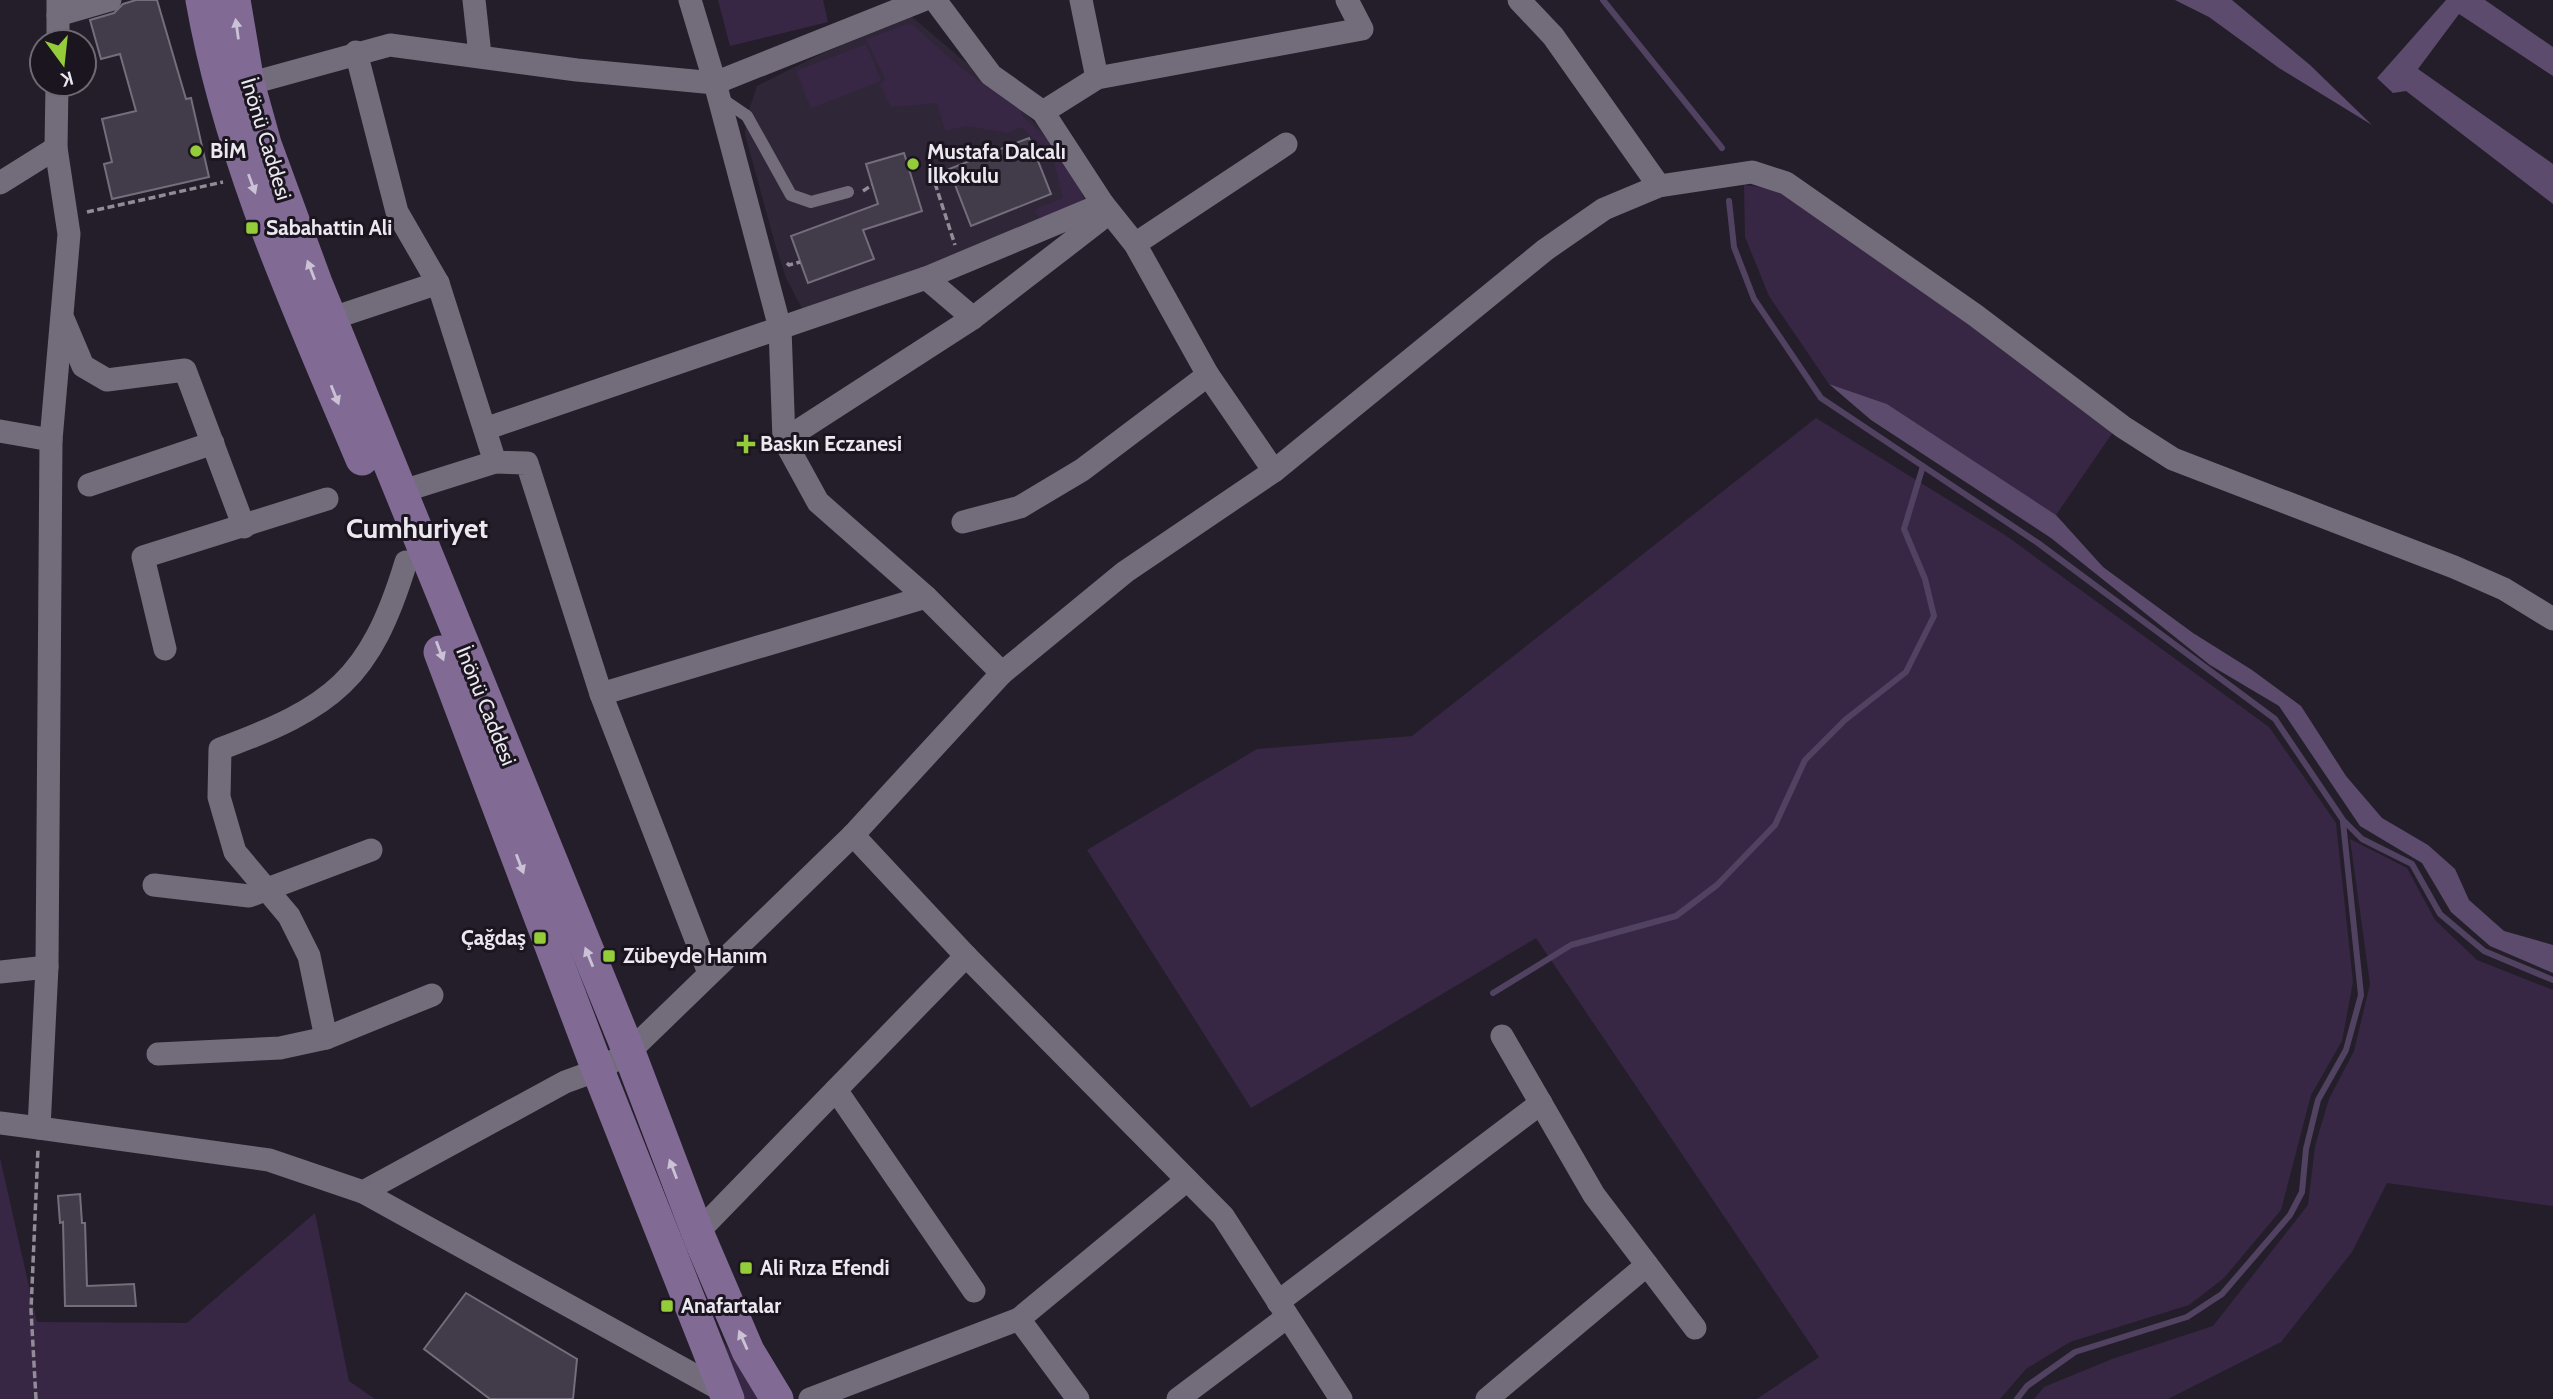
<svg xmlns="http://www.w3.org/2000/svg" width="2553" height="1399" viewBox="0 0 2553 1399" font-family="Cabin,sans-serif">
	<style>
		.built { fill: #2f2638 }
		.green { fill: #372744 }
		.forest { fill: #5c4b6c }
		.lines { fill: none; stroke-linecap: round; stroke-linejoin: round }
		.stream { stroke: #524261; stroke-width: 6 }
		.building { fill: #423b49; stroke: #746d7c; stroke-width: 2 }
		.path { stroke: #918c96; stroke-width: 3.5; stroke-dasharray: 7 3.5; stroke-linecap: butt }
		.lane { stroke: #736c7b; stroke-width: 12 }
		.street { stroke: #736c7b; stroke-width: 23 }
		.secondary { stroke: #816b95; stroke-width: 33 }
		.oneway { fill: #ccc2d5 }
		.poi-dot { fill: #95cc3a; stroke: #1b1520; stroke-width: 2.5 }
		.labels { text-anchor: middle; stroke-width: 6; stroke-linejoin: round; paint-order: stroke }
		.street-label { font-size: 21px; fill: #ece8f0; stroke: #1b1520 }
		.poi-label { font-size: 21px; font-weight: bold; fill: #ece8f0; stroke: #1b1520; text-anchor: start }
		.district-label { font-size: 28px; font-weight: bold; fill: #ece8f0; stroke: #1b1520 }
	</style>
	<rect width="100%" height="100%" fill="#241e2a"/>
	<polygon class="built" points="911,16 1025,113 1056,143 1089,205 804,312 786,278 775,244 745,134 747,116 757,86 821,54"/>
	<g class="green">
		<polygon points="718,0 823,0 828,22 730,46"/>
		<path d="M910,23C940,48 982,92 1019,102L1022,116L1069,158L1086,206L1042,218L1035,214L1038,208L1063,198L1053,157L1021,127L1007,133L966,126L945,131L937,103L891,107L880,85L885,79L866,39Z"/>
		<polygon points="866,44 881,81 811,108 796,71"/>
		<polygon points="1744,185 1776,189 1989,333 2113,432 2056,515 1887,404 1829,384 1769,296 1745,237"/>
		<polygon points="1816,418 2005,535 2269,727 2336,823 2353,982 2342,1041 2311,1095 2281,1210 2224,1278 2189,1305 2070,1342 2026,1369 2000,1399 1757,1399 1819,1357 1536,938 1251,1108 1087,850 1257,749 1412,736"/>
		<polygon points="2350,839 2407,868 2435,920 2477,960 2553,990 2553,1206 2387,1183 2352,1252 2281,1342 2168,1399 2034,1399 2044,1387 2112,1359 2213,1326 2308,1205 2315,1146 2329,1099 2354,1051 2370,984"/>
		<polygon points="0,1158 37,1322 187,1323 315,1213 349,1381 375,1399 0,1399"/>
		<polygon points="723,1341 761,1399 744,1399"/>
	</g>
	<g class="forest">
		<polygon points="2175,0 2232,0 2310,65 2372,125 2279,68 2209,17"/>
		<polygon points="2446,0 2485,0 2553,47 2553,76 2459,14 2418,69 2553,164 2553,204 2406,91 2393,93 2377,78"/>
		<polygon points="1829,384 1887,404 2056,515 2103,567 2193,633 2252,670 2301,706 2346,776 2382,818 2428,845 2455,869 2469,900 2504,931 2553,945 2553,973 2490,946 2451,912 2422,863 2360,826 2279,706 2210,665 2051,538 1871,420"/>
	</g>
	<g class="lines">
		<g class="stream">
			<polyline points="1603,0 1722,148"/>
			<polyline points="1729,201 1734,247 1754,299 1821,398 2038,543 2275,719 2343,820 2362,839 2412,864 2440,914 2484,951 2553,980"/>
			<polyline points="1493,993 1571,945 1676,916 1717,885 1775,825 1805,760 1845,720 1906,672 1934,616 1925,579 1904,529 1923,466"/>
			<polyline points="2017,1399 2027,1386 2075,1352 2187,1317 2222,1294 2290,1215 2302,1192 2306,1149 2318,1100 2346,1050 2361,995 2343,822"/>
		</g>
	</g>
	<g class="building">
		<polygon points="136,0 157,0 186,99 191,98 209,177 112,199 104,164 112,162 102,119 136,111 120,54 101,59 90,20 114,13 123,4"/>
		<polygon points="1029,138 1051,194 971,226 949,169"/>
		<polygon points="904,153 922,211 863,230 874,259 808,283 791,236 878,204 866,164"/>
		<polygon points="80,1194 82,1223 85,1223 87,1286 134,1284 136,1306 65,1306 63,1222 60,1223 58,1196"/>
		<polygon points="466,1293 577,1359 573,1399 490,1399 424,1349"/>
	</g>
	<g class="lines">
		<g class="path">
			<polyline points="932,163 931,171 955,245"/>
			<polyline points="935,184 951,174"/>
			<polyline points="863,191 872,185"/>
			<polyline points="87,212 223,182"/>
			<polyline points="787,263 789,265 800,262"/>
			<polyline points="36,1399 31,1310 38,1149"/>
		</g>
		<polyline class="lane" points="722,99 747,116 791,195 811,202 848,192"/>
		<g class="street">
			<polyline points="474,0 480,55"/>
			<polyline points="690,0 715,83 923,0"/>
			<polyline points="935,0 991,75 1043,112 1103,204 1135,244 1208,375 1274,471"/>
			<polyline points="1081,0 1097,78"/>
			<polyline points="1519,0 1553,36 1659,186"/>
			<polyline points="58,15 110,0"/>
			<polyline points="58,42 58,0"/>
			<polyline points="356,52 397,212 438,283 495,462 527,463 601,694 709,973"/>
			<polyline points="57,84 56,148 69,234 51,440 47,967 39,1128 269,1160 363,1192 565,1082 598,1070 629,1052 853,835 1002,673 1125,572 1274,471 1545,250 1604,209 1659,186 1752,172 1786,183 1975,315 2123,427 2173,459 2454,567 2504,589 2553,619"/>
			<polyline points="237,87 390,45 577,70 715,83 780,328 784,440 818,502 926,597 1002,673"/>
			<polyline points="1043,112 1097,78 1362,29 1347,0"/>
			<polyline points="0,183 56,148"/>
			<polyline points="1135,244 1286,144"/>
			<polyline points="926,278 973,318"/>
			<polyline points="330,319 438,283"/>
			<polyline points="64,321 83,366 107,380 185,370 244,527"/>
			<polyline points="485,429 926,278 1103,204"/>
			<polyline points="0,431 51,440"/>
			<polyline points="784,440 973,318 1109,213"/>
			<polyline points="89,485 213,443"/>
			<polyline points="400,492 495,462"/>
			<polyline points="963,522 1020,507 1082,470 1208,375"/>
			<polyline points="165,649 143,557 327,499"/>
			<polyline points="601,694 926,597"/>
			<polyline points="853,835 966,956 1223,1216 1341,1399"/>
			<polyline points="154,885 249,896 371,850"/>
			<polyline points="0,972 47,967"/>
			<polyline points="1502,1036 1594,1195 1695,1328"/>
			<path d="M326,1038L309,956L289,916L235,852L219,797L220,749C333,707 370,680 406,562"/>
			<polyline points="158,1054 280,1048 326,1038 432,995"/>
			<polyline points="836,1090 974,1291"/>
			<polyline points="0,1123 39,1128"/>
			<polyline points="363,1192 725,1392"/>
			<polyline points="698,1232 966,956"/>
			<polyline points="1278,1302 1541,1103"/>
			<polyline points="810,1399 1019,1319"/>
			<polyline points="1078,1399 1019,1319 1187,1180"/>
			<polyline points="1178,1399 1287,1317"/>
			<polyline points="1487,1399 1647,1265"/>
		</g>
		<g class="secondary">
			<path d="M202,0C230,160 299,310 362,459"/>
			<polyline points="234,0 248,83 265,144 316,283 629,1052 700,1239 748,1351 777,1399"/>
			<polyline points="440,652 598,1070 728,1399"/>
		</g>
	</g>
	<defs><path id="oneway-solid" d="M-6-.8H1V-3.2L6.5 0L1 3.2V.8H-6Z" transform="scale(1.75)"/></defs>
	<g class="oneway">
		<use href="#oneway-solid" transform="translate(237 29) rotate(-98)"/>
		<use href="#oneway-solid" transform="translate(252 184) rotate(70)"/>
		<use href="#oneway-solid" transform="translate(311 270) rotate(-111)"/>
		<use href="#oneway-solid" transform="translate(335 395) rotate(68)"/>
		<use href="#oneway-solid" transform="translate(440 651) rotate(69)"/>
		<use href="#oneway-solid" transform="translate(520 864) rotate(69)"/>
		<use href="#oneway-solid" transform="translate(589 957) rotate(-112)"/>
		<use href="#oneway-solid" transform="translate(673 1169) rotate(-111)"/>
		<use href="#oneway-solid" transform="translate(743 1340) rotate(-114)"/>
	</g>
	<g class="poi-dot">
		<circle cx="196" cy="151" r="7"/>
		<circle cx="913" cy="164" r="7"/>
		<rect x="245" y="221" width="14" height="14" rx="3.5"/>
		<path d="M742.5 433.5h7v7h7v7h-7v7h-7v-7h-7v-7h7z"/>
		<rect x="533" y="931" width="14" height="14" rx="3.5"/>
		<rect x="602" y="949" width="14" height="14" rx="3.5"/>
		<rect x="739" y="1261" width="14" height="14" rx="3.5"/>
		<rect x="660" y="1299" width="14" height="14" rx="3.5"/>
	</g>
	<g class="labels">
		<g class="street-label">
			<text transform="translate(266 139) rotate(73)" y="7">İnönü Caddesi</text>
			<text transform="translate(486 706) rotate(68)" y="7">İnönü Caddesi</text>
		</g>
		<g class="poi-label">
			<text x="210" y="158">BİM</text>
			<text x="927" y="159">Mustafa Dalcalı<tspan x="927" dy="24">İlkokulu</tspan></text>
			<text x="266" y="235">Sabahattin Ali</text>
			<text x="760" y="451">Baskın Eczanesi</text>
			<text x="526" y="945" text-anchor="end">Çağdaş</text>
			<text x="623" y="963">Zübeyde Hanım</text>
			<text x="760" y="1275">Ali Rıza Efendi</text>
			<text x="681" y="1313">Anafartalar</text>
		</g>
		<g class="district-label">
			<text x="417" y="538">Cumhuriyet</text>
		</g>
	</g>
	<g transform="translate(63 63) rotate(165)"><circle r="33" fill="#1b1520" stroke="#6f6973" stroke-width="2"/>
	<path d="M0-5L12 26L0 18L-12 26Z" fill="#95cc3a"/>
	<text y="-10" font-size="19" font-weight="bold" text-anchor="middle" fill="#ece8f0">K</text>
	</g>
</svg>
